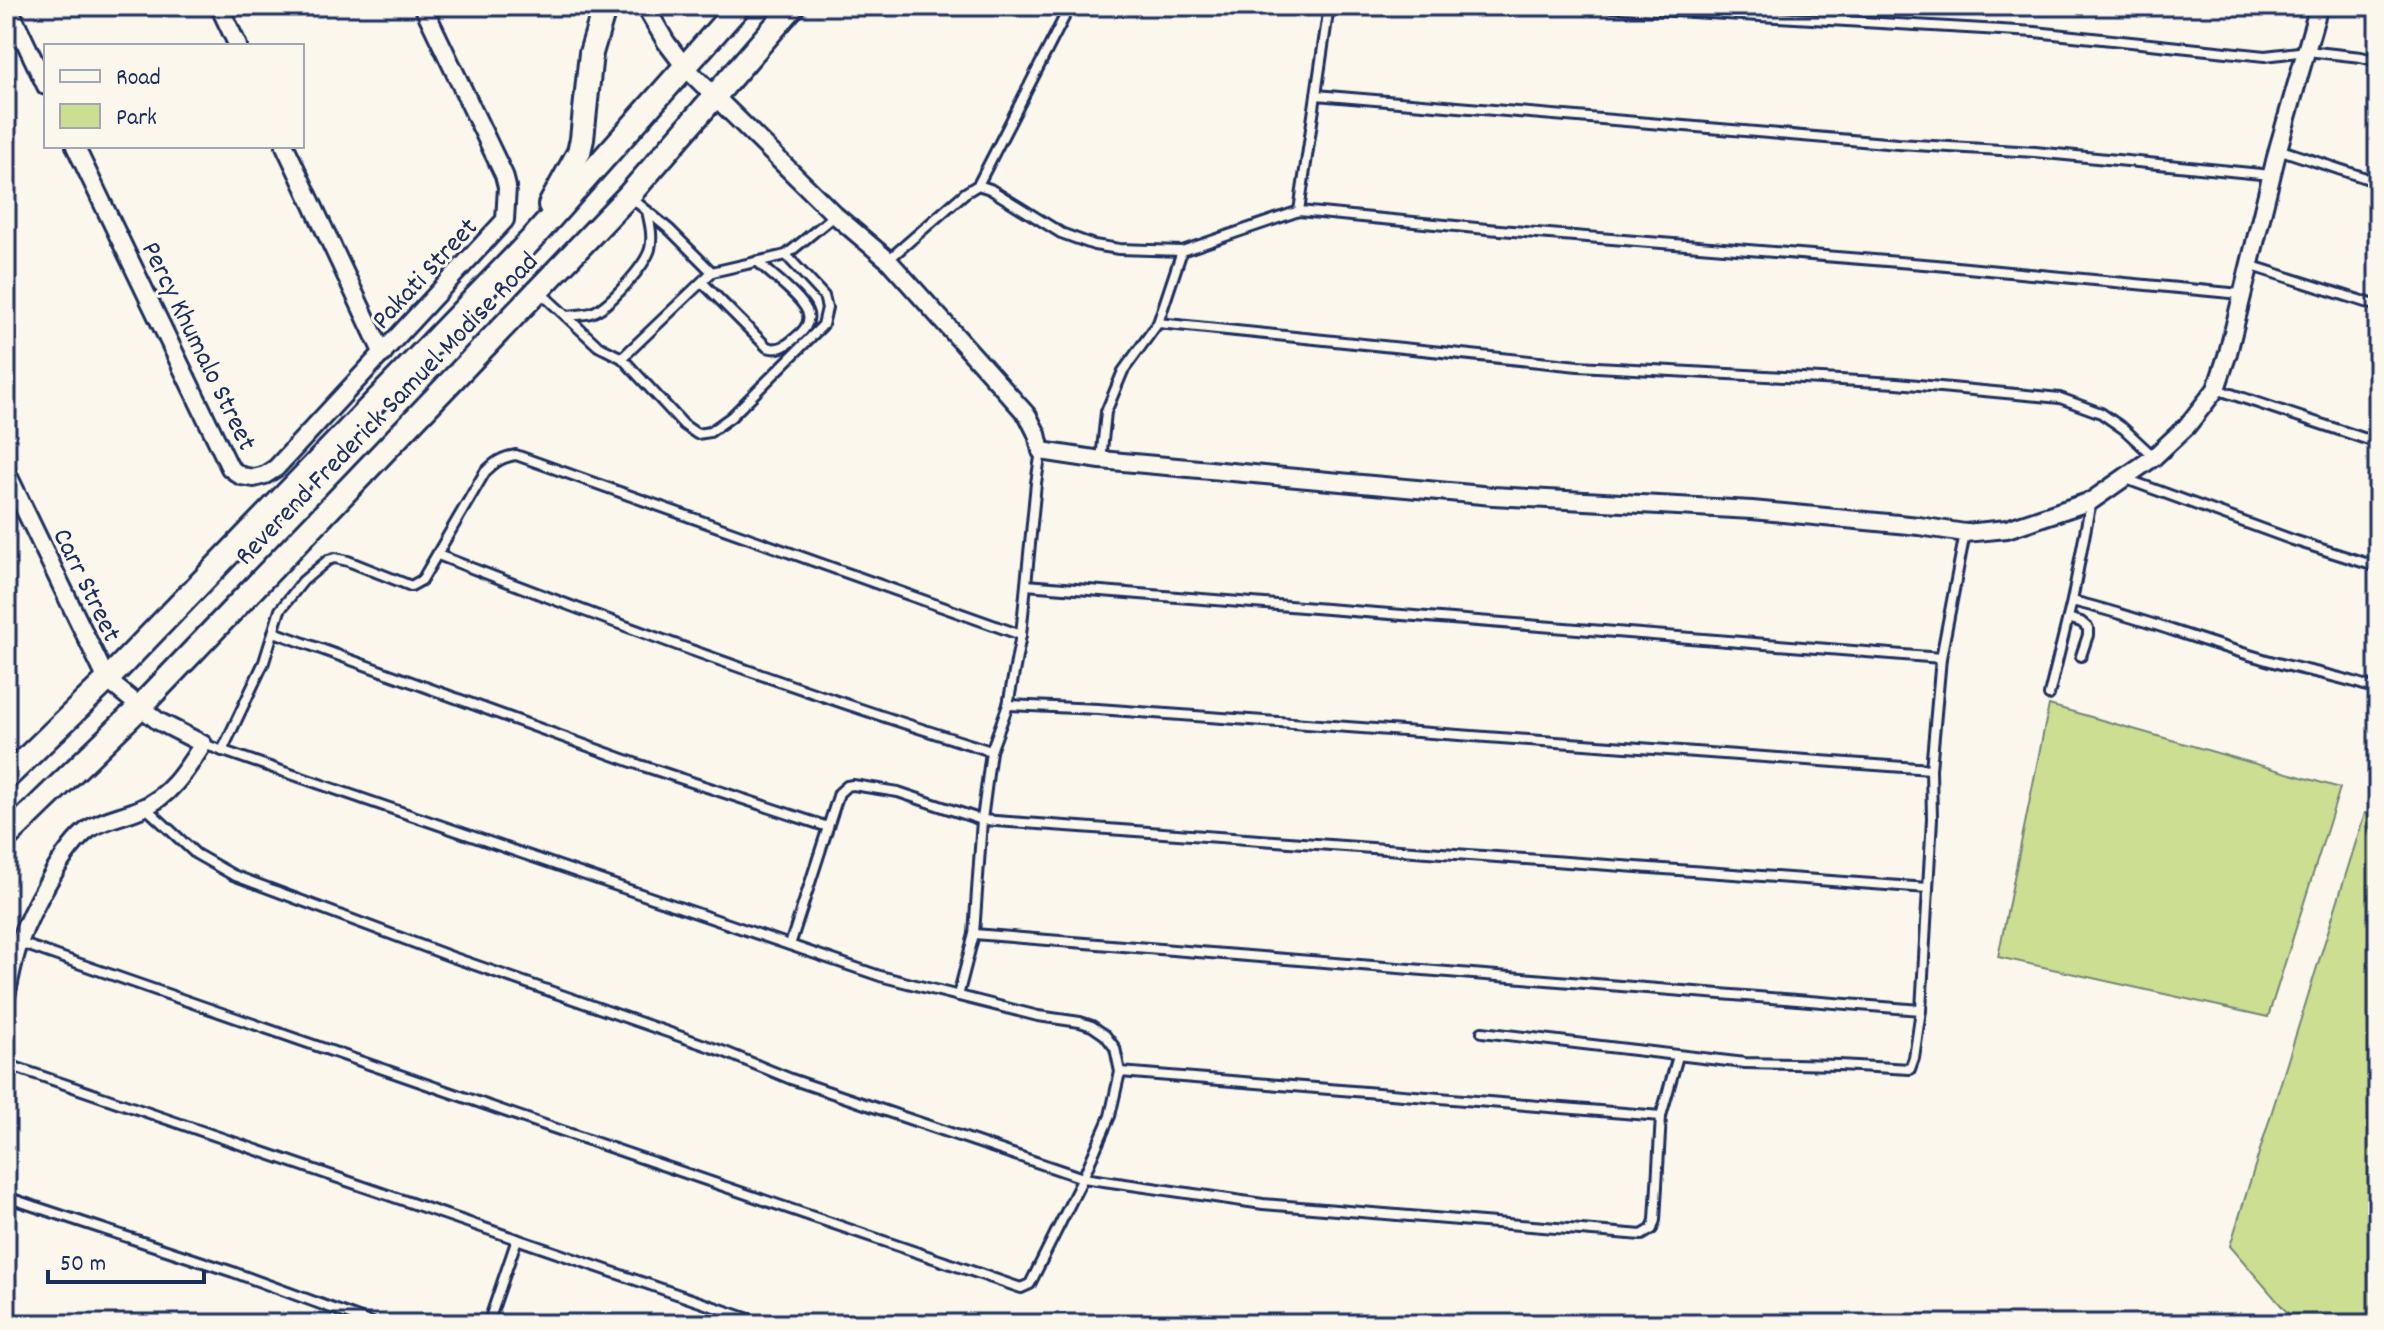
<svg xmlns="http://www.w3.org/2000/svg" width="2384" height="1330" viewBox="0 0 2384 1330" font-family="Dekko,sans-serif">
	<style>
		.green { fill: #cbde92; stroke: #738678; stroke-width: 2 }
		.lines { fill: none; stroke-linecap: round; stroke-linejoin: round }
		.lane-casing { stroke: #1b2f5e; stroke-width: 14 }
		.street-casing { stroke: #1b2f5e; stroke-width: 22 }
		.secondary-casing { stroke: #1b2f5e; stroke-width: 28 }
		.lane { stroke: #fbf7ec; stroke-width: 8 }
		.street { stroke: #fbf7ec; stroke-width: 16 }
		.secondary { stroke: #fbf7ec; stroke-width: 22 }
		.labels { text-anchor: middle; stroke-width: 6; stroke-linejoin: round; paint-order: stroke }
		.street-label { font-size: 28px; fill: #1b2f5e; stroke: #fbf7ec }
	</style>
	<rect width="100%" height="100%" fill="#fbf7ec"/>
	<filter id="ink" filterUnits="userSpaceOnUse"><feTurbulence type="fractalNoise" baseFrequency=".0125" numOctaves="2"/><feDisplacementMap in="SourceGraphic" scale="16" xChannelSelector="R" yChannelSelector="G"/><feConvolveMatrix kernelMatrix="1 2 1 2 8 2 1 2 1" color-interpolation-filters="sRGB"/></filter>
	<g filter="url(#ink)">
		<g class="green">
			<polygon points="2049,705 2340,788 2268,1017 1998,957"/>
			<polygon points="2365,813 2378,816 2378,1324 2297,1324 2230,1246"/>
		</g>
		<g class="lines">
			<defs>
				<g id="lane">
					<polyline points="1589,6 2035,32 2265,56 2307,51 2361,57 2378,61"/>
					<polyline points="1316,95 1898,144 2035,152 2271,175"/>
					<polyline points="2278,149 2378,182"/>
					<polyline points="978,185 1070,6"/>
					<polyline points="629,196 670,230 712,272"/>
					<polyline points="1299,211 1329,6"/>
					<polyline points="888,260 965,193 978,185 990,189 1061,233 1094,245 1119,249 1182,251 1299,211 1487,229 1936,265 2241,294"/>
					<polyline points="2249,265 2378,306"/>
					<path d="M702,282L767,347C778,351 786,346 795,338C803,332 812,322 807,311C800,295 770,274 757,261"/>
					<polyline points="538,290 598,346 622,358 712,272 786,255 835,215"/>
					<path d="M566,316C574,315 583,315 591,313C608,308 645,266 650,249C653,236 650,224 647,211"/>
					<polyline points="1158,323 1578,366 1897,383 2060,398 2101,413 2124,429 2154,457"/>
					<polyline points="622,358 684,425 697,434 710,432 731,417 823,325 827,308 824,296 786,255"/>
					<polyline points="2216,389 2378,443"/>
					<polyline points="1101,460 1106,412 1123,371 1158,323 1182,251"/>
					<polyline points="2126,479 2293,540 2378,567"/>
					<path d="M2091,501L2072,601C2136,616 2197,640 2260,658C2300,671 2338,674 2378,690"/>
					<path d="M438,555C620,626 804,693 991,751"/>
					<polyline points="1026,585 1941,658"/>
					<polyline points="2068,618 2081,622 2088,628 2088,635 2081,656"/>
					<polyline points="274,632 640,765 828,827"/>
					<polyline points="2049,695 2072,601"/>
					<polyline points="1008,705 1098,709 1931,769"/>
					<path d="M222,751L264,662L280,610L303,581L328,560L335,558L348,561L411,586L422,580L485,472C495,462 502,457 516,455L1021,635"/>
					<polyline points="145,807 196,854 233,875 452,957 725,1052 791,1079 1083,1178 1263,1204 1642,1235 1652,1229 1655,1220 1661,1116 1678,1056"/>
					<polyline points="974,934 1921,1010"/>
					<path d="M20,943C353,1059 687,1175 1021,1288L1030,1284L1083,1178L1110,1116L1120,1072L1115,1048L1105,1035L1092,1026L1080,1022L1038,1016L880,976L203,744"/>
					<polyline points="790,945 839,793 847,786 853,785 898,792 982,820 1928,888"/>
					<polyline points="958,996 974,934 982,820 991,751 1008,705 1021,635 1036,483 1041,451"/>
					<polyline points="1482,1032 1745,1063 1839,1065 1910,1069 1914,1058 1921,1010 1932,819 1931,769 1941,658 1965,533"/>
					<polyline points="6,1064 764,1324"/>
					<polyline points="1120,1072 1661,1116"/>
					<polyline points="6,1197 233,1272 375,1324"/>
					<polyline points="488,1324 517,1239"/>
				</g>
				<g id="street">
					<polyline points="8,6 46,86"/>
					<polyline points="219,6 238,46"/>
					<polyline points="645,6 666,42 685,67 835,215 888,260 1028,416 1037,434 1041,451 1101,460 1493,496 1752,510 1919,526 1965,533 2007,529 2091,501 2154,457 2187,426 2216,389 2228,353 2278,149 2319,6"/>
					<polyline points="75,146 230,468 241,476 254,478 265,475 276,468 505,220 507,187 504,175 423,6"/>
					<polyline points="285,146 383,354"/>
					<path d="M6,471L107,680L158,721L203,744C187,769 170,797 140,809C124,816 104,819 89,829C63,848 30,912 19,943C13,960 10,979 6,996"/>
				</g>
				<g id="secondary">
					<polyline points="550,205 579,152 582,139 591,53 605,6"/>
					<polyline points="6,778 107,680 533,238 739,6"/>
					<polyline points="6,837 139,708 629,195 793,6"/>
				</g>
			</defs>
			<use href="#lane" class="lane-casing"/>
			<use href="#street" class="street-casing"/>
			<use href="#secondary" class="secondary-casing"/>
			<use href="#lane" class="lane"/>
			<use href="#street" class="street"/>
			<use href="#secondary" class="secondary"/>
		</g>
	</g>
	<g class="labels">
		<g class="street-label">
			<text transform="translate(423 272) rotate(-47)" y="10">Pakati Street</text>
			<text transform="translate(201 345) rotate(64)" y="10">Percy Khumalo Street</text>
			<text transform="translate(385 407) rotate(-46)" y="10">Reverend Frederick Samuel Modise Road</text>
			<text transform="translate(89 584) rotate(64)" y="10">Carr Street</text>
		</g>
	</g>
	<rect width="2384" height="1330" fill="none" stroke="#fbf7ec" stroke-width="32"/>
	<rect x="16" y="16" width="2352" height="1298" fill="none" stroke="#1b2f5e" stroke-width="3" filter="url(#ink)"/>
	<rect x="44" y="44" width="260" height="104" fill="#fbf7ec" stroke="#a1a7b3" stroke-width="2"/>
	<rect x="60" y="70" width="40" height="12" fill="#fbf7ec" stroke="#a1a7b3" stroke-width="2"/>
	<text x="116" y="84" font-size="24" fill="#1b2f5e">Road</text>
	<rect x="60" y="104" width="40" height="24" fill="#cbde92" stroke="#a1a7b3" stroke-width="2"/>
	<text x="116" y="124" font-size="24" fill="#1b2f5e">Park</text>
	<path d="M48 1270v12h156v-12" fill="none" stroke="#1b2f5e" stroke-width="4"/>
	<text x="60" y="1270" font-size="24" fill="#1b2f5e" stroke="#fbf7ec" stroke-width="6" paint-order="stroke">50 m</text>
</svg>
